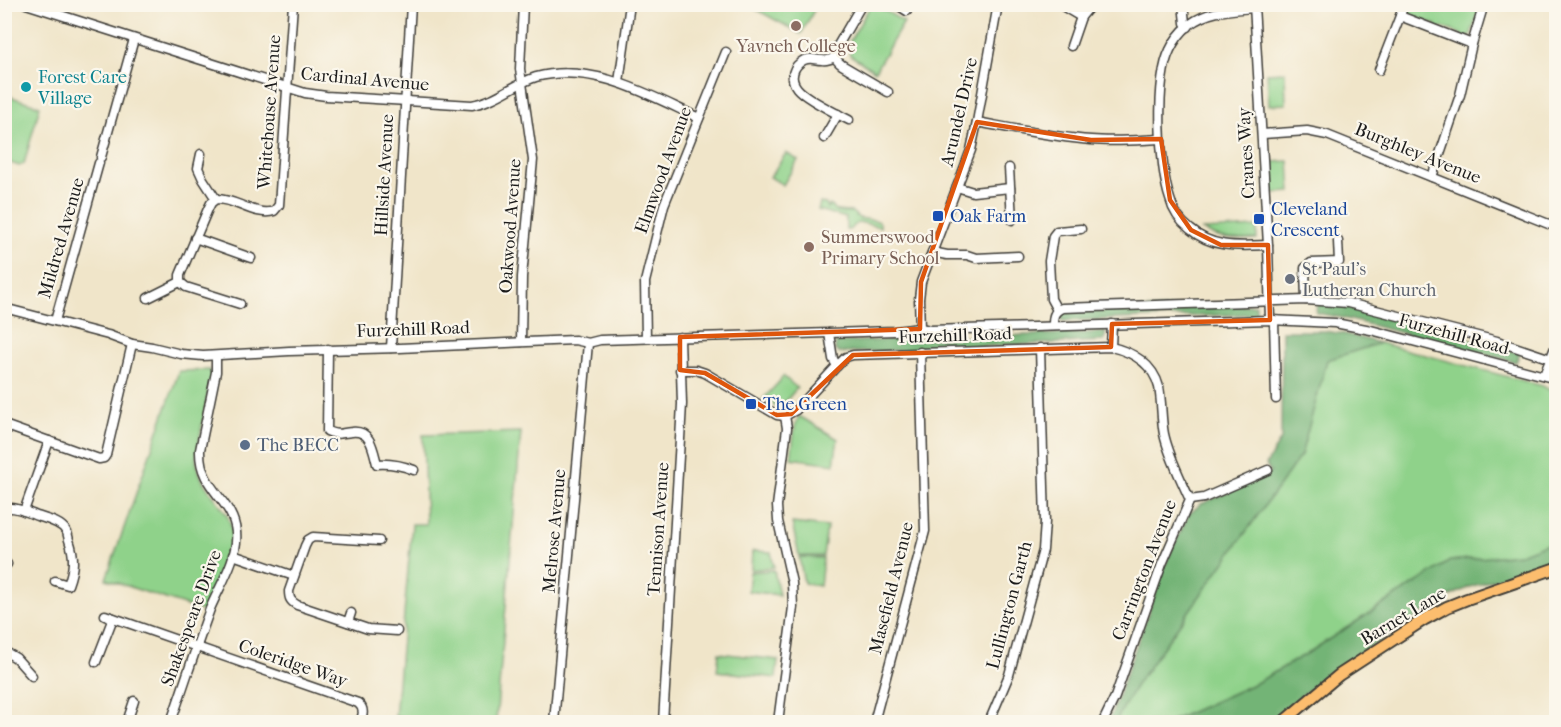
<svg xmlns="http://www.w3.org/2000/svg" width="1561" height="727" viewBox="0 0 1561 727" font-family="'IM FELL French Canon',serif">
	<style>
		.green { fill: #8fd28a; stroke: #567753; stroke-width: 1.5 }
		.forest { fill: #73b476; stroke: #486849; stroke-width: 1.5 }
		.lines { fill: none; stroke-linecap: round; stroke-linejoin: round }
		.minor-casing { stroke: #3c3a36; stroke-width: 11 }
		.major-casing { stroke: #3c3a36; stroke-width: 14 }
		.minor { stroke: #fff; stroke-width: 8 }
		.major { stroke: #fcbd6e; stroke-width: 10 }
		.marked { fill: none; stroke: #de560d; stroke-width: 4.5; stroke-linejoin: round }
		.education-dot { fill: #8d6e63; stroke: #fbf7ec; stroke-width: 2 }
		.culture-dot { fill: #0f9aa8; stroke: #fbf7ec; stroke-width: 2 }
		.transit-dot { fill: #1a4fb4; stroke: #fbf7ec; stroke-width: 2 }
		.worship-dot { fill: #6b7280; stroke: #fbf7ec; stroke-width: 2 }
		.service-dot { fill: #5c6f8a; stroke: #fbf7ec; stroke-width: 2 }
		.labels { text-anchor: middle; stroke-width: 4.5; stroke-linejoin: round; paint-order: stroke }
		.education-label { font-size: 18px; fill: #785e54; stroke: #fbf7ec }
		.culture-label { font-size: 18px; fill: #0d838f; stroke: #fbf7ec; text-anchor: start }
		.street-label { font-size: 18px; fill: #1c1c1c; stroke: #fbf7ec }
		.transit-label { font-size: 18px; fill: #164399; stroke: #fbf7ec; text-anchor: start }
		.worship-label { font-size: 18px; fill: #5b616d; stroke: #fbf7ec; text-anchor: start }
		.service-label { font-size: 18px; fill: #4e5e75; stroke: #fbf7ec; text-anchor: start }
	</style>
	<rect width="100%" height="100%" fill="#fbf7ec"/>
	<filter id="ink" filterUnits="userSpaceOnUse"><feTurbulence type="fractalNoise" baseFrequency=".0167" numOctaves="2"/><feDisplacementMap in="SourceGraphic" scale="12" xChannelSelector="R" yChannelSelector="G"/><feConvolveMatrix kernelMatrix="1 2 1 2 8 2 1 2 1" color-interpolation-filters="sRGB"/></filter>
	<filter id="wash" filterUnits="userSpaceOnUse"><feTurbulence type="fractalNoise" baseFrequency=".008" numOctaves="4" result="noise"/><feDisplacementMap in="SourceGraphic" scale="24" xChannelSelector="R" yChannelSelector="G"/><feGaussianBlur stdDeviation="1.35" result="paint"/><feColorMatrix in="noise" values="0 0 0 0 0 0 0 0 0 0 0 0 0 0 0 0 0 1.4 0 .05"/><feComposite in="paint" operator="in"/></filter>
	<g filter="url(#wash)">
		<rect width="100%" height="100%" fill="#f0e5c9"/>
		<g class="green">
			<polygon points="748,5 817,5 801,34"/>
			<path d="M1407,5H1481L1471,34L1466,38H1462L1461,34L1442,27L1439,29L1436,28V25L1415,17L1413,19C1407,15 1405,12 1407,5Z"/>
			<polygon points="879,7 904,22 875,71 850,55 848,44 869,8"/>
			<polygon points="1285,72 1286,104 1269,105 1267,73"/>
			<polygon points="5,95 40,106 24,164 19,166 5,161"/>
			<polygon points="786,153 798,160 783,185 770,177"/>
			<polygon points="1289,161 1291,192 1273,193 1271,162"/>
			<path d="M820,203L826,204L827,208L830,205C832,206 833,208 835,210C840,213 847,211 852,212L859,218L878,221L880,223V227L859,222L849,230H846V218L818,210Z"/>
			<path d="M1257,227V239C1233,240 1223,241 1202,230Z"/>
			<polygon points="1380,343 1543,386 1556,394 1556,540 1520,554 1450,561 1308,653 1258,682 1169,722 1115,722 1136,685 1301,455 1327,360"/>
			<path d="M210,370L211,376L196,459C201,488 213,492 227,515C230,522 233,530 233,538C233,556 213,594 205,612L106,579L179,371Z"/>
			<path d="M783,376L797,388L785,402L790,407C785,412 778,408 773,405V403L769,400L768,402L763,399L779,382Z"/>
			<polygon points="799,416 838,439 834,464 791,458 795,426"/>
			<polygon points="521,432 496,722 459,722 395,717 412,524 426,524 423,435"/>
			<polygon points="792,523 827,527 823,556 799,556"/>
			<polygon points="754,551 771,552 774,567 751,570 752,552"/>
			<polygon points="799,557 823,558 820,586 804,583"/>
			<polygon points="774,570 779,595 748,591 750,572"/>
			<polygon points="719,653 778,660 776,678 717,671"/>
		</g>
		<g class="forest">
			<polygon points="1317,303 1345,307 1520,353 1516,362 1343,318 1316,313"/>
			<polygon points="1256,305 1256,314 1062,321 1061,312"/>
			<polygon points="1282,331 1324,331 1345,334 1380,343 1327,360 1301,455 1136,685 1115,722 1107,722 1112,713 1168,558 1189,514 1201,504 1260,479 1271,472 1266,465 1281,439"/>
			<polygon points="1106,332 1104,341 838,353 835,350 836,342"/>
			<polygon points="1556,540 1556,560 1470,587 1442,600 1330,673 1290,705 1271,722 1169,722 1258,682 1308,653 1450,561 1520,554"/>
		</g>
	</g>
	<g filter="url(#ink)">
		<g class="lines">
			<defs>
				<g id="minor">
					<path d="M26,4L305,93L326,96L472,105C496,101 514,84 536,77C593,62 649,95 699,118"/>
					<path d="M862,4L837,47C833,54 835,60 842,65L888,92"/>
					<polyline points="896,4 907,11"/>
					<polyline points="1059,4 1081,17 1092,4"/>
					<polyline points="1183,4 1185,23 1188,27"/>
					<polyline points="1404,4 1400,16 1472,44 1460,95 1432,177"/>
					<polyline points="1254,5 1268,245 1270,320"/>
					<path d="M1254,8C1231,10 1208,10 1189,25C1181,32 1174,41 1170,50C1155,80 1159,168 1170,199C1173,211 1181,222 1190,229C1213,249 1240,246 1268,245"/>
					<polyline points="1472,44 1484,4"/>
					<polyline points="1071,46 1081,17"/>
					<path d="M835,57C831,59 826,61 822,60C814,60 811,57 804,60C793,66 789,78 797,88C804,97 837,114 849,120"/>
					<polyline points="1379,70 1400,16"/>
					<polyline points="619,82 630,4"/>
					<path d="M977,122C1015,129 1053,137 1091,140C1115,142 1138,140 1161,139"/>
					<polyline points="1262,134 1307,131 1327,135 1556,227"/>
					<polyline points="824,138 838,114"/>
					<polyline points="201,154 198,168 203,179 216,199"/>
					<polyline points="101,157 134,39"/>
					<polyline points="1009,168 1012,220"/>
					<polyline points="957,187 973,192 1010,188"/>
					<polyline points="195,238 251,258"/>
					<polyline points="932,252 947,255 967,255 976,258 1018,256"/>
					<polyline points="180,282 186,287 240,304"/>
					<path d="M148,298L180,282V275L208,209L211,203L216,199C235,198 255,217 274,211L279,205L293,4"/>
					<polyline points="1306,300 1305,268 1311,263 1339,262 1338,241"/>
					<polyline points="4,308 108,335 132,344 152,347 181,354 203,356 289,351 400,348 527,342 575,340 588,343 600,340 895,331 920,328 930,330 1270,320 1335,323 1371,330 1556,379"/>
					<polyline points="1057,310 1051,299 1049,261 1053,236 1057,231 1081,229"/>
					<polyline points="1274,320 1276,399"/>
					<polyline points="55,321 99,163"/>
					<path d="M1053,326C1053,317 1053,312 1062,308L1306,300L1348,303L1497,341L1551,359"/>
					<polyline points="920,328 919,299 921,282 971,150 977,122 998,4"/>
					<path d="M829,333L833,359L837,366L846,357L853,355L1111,347C1133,352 1153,364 1159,387C1162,403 1161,419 1164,434C1169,457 1181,479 1190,500L1162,564L1115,697L1103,722"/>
					<polyline points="646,338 645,282 664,205 726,52"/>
					<polyline points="521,342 522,277 533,160 520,69 523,4"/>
					<polyline points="1111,347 1112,324"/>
					<polyline points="391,348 411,4"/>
					<path d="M328,349L327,431C340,436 339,433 352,432C371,430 373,449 377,464C390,463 401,465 414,470"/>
					<polyline points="680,370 696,370 705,373 777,415 785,416 796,410 837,366"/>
					<polyline points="1544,375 1556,345"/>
					<polyline points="4,425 99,459 104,458 106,455 132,344"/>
					<polyline points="1190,500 1204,498 1268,470"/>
					<path d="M4,510L5,508C17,507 27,512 37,516C46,519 61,522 66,531C68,533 68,537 69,540C75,557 74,568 68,585L55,581"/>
					<polyline points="24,511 49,441"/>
					<path d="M379,541L313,537L308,540L305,546L289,591C289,598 290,601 297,605L368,629L397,631"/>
					<polyline points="233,555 294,576"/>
					<polyline points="4,563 7,564"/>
					<path d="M105,615L358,703C365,709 363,715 360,722"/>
					<polyline points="348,622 351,613"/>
					<polyline points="4,651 16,658 32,676"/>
					<polyline points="96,662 113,618"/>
					<polyline points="127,722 134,701"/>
					<path d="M171,722C184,685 196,647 210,609C219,587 239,557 236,532C233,499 199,490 200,450L216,372V356"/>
					<polyline points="554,722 588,343"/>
					<polyline points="663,722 680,439 682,404 680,337"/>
					<polyline points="778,722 793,607 792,583 778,521 777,506 787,428 785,416"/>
					<polyline points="874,722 925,531 920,352"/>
					<polyline points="989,722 1009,675 1043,550 1045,522 1040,348"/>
				</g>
				<polyline id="major" points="1283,722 1339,675 1425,619 1447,607 1467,599 1556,568"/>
			</defs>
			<use href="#minor" class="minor-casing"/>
			<use href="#major" class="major-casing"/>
			<use href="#minor" class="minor"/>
			<use href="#major" class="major"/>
		</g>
	</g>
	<path class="marked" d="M977,122L1091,140L1161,139L1170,200L1191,230L1221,245H1268L1270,320L1112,324L1111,347L853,355L791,414L777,415L705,373L680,370V337L920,329L921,282Z"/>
	<g class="education-dot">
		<circle cx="796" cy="26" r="6"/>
		<circle cx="809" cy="247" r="6"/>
	</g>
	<circle class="culture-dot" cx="26" cy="87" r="6"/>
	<g class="transit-dot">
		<rect x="932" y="210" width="12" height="12" rx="3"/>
		<rect x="1253" y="213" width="12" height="12" rx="3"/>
		<rect x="745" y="398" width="12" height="12" rx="3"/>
	</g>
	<circle class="worship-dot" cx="1290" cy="279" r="6"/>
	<circle class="service-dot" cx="245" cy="445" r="6"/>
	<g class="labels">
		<g class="education-label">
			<text x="796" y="52">Yavneh College</text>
			<text x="821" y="243" text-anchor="start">Summerswood<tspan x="821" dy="21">Primary School</tspan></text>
		</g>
		<g class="culture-label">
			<text x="38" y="83">Forest Care<tspan x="38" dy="21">Village</tspan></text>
		</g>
		<g class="street-label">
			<text transform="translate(365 79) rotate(5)" y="6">Cardinal Avenue</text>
			<text transform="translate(269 112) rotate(-86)" y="6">Whitehouse Avenue</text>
			<text transform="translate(959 112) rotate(-77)" y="6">Arundel Drive</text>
			<text transform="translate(1246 153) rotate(-93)" y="6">Cranes Way</text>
			<text transform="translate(1418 153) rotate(22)" y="6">Burghley Avenue</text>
			<text transform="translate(663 170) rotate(-70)" y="6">Elmwood Avenue</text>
			<text transform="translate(384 175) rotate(-87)" y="6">Hillside Avenue</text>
			<text transform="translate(510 226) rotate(-86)" y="6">Oakwood Avenue</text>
			<text transform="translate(61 238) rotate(-74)" y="6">Mildred Avenue</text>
			<text transform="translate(413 329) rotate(-2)" y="6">Furzehill Road</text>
			<text transform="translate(1454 334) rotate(15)" y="6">Furzehill Road</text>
			<text transform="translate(955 335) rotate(-2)" y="6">Furzehill Road</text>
			<text transform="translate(658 529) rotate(-86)" y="6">Tennison Avenue</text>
			<text transform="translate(554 531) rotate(-85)" y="6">Melrose Avenue</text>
			<text transform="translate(1144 570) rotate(-69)" y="6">Carrington Avenue</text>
			<text transform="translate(891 588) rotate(-76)" y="6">Masefield Avenue</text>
			<text transform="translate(1009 605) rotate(-75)" y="6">Lullington Garth</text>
			<text transform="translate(1403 616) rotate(-31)" y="6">Barnet Lane</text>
			<text transform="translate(191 618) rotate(-70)" y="6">Shakespeare Drive</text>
			<text transform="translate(293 663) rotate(19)" y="6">Coleridge Way</text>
		</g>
		<g class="transit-label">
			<text x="1271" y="215">Cleveland<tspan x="1271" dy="21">Crescent</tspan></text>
			<text x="950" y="222">Oak Farm</text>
			<text x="763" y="410">The Green</text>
		</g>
		<g class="worship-label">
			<text x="1302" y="275">St Paul's<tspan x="1302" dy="21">Lutheran Church</tspan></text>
		</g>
		<g class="service-label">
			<text x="257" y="451">The BECC</text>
		</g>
	</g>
	<rect width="1561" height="727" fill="none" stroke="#fbf7ec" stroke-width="24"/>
</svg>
